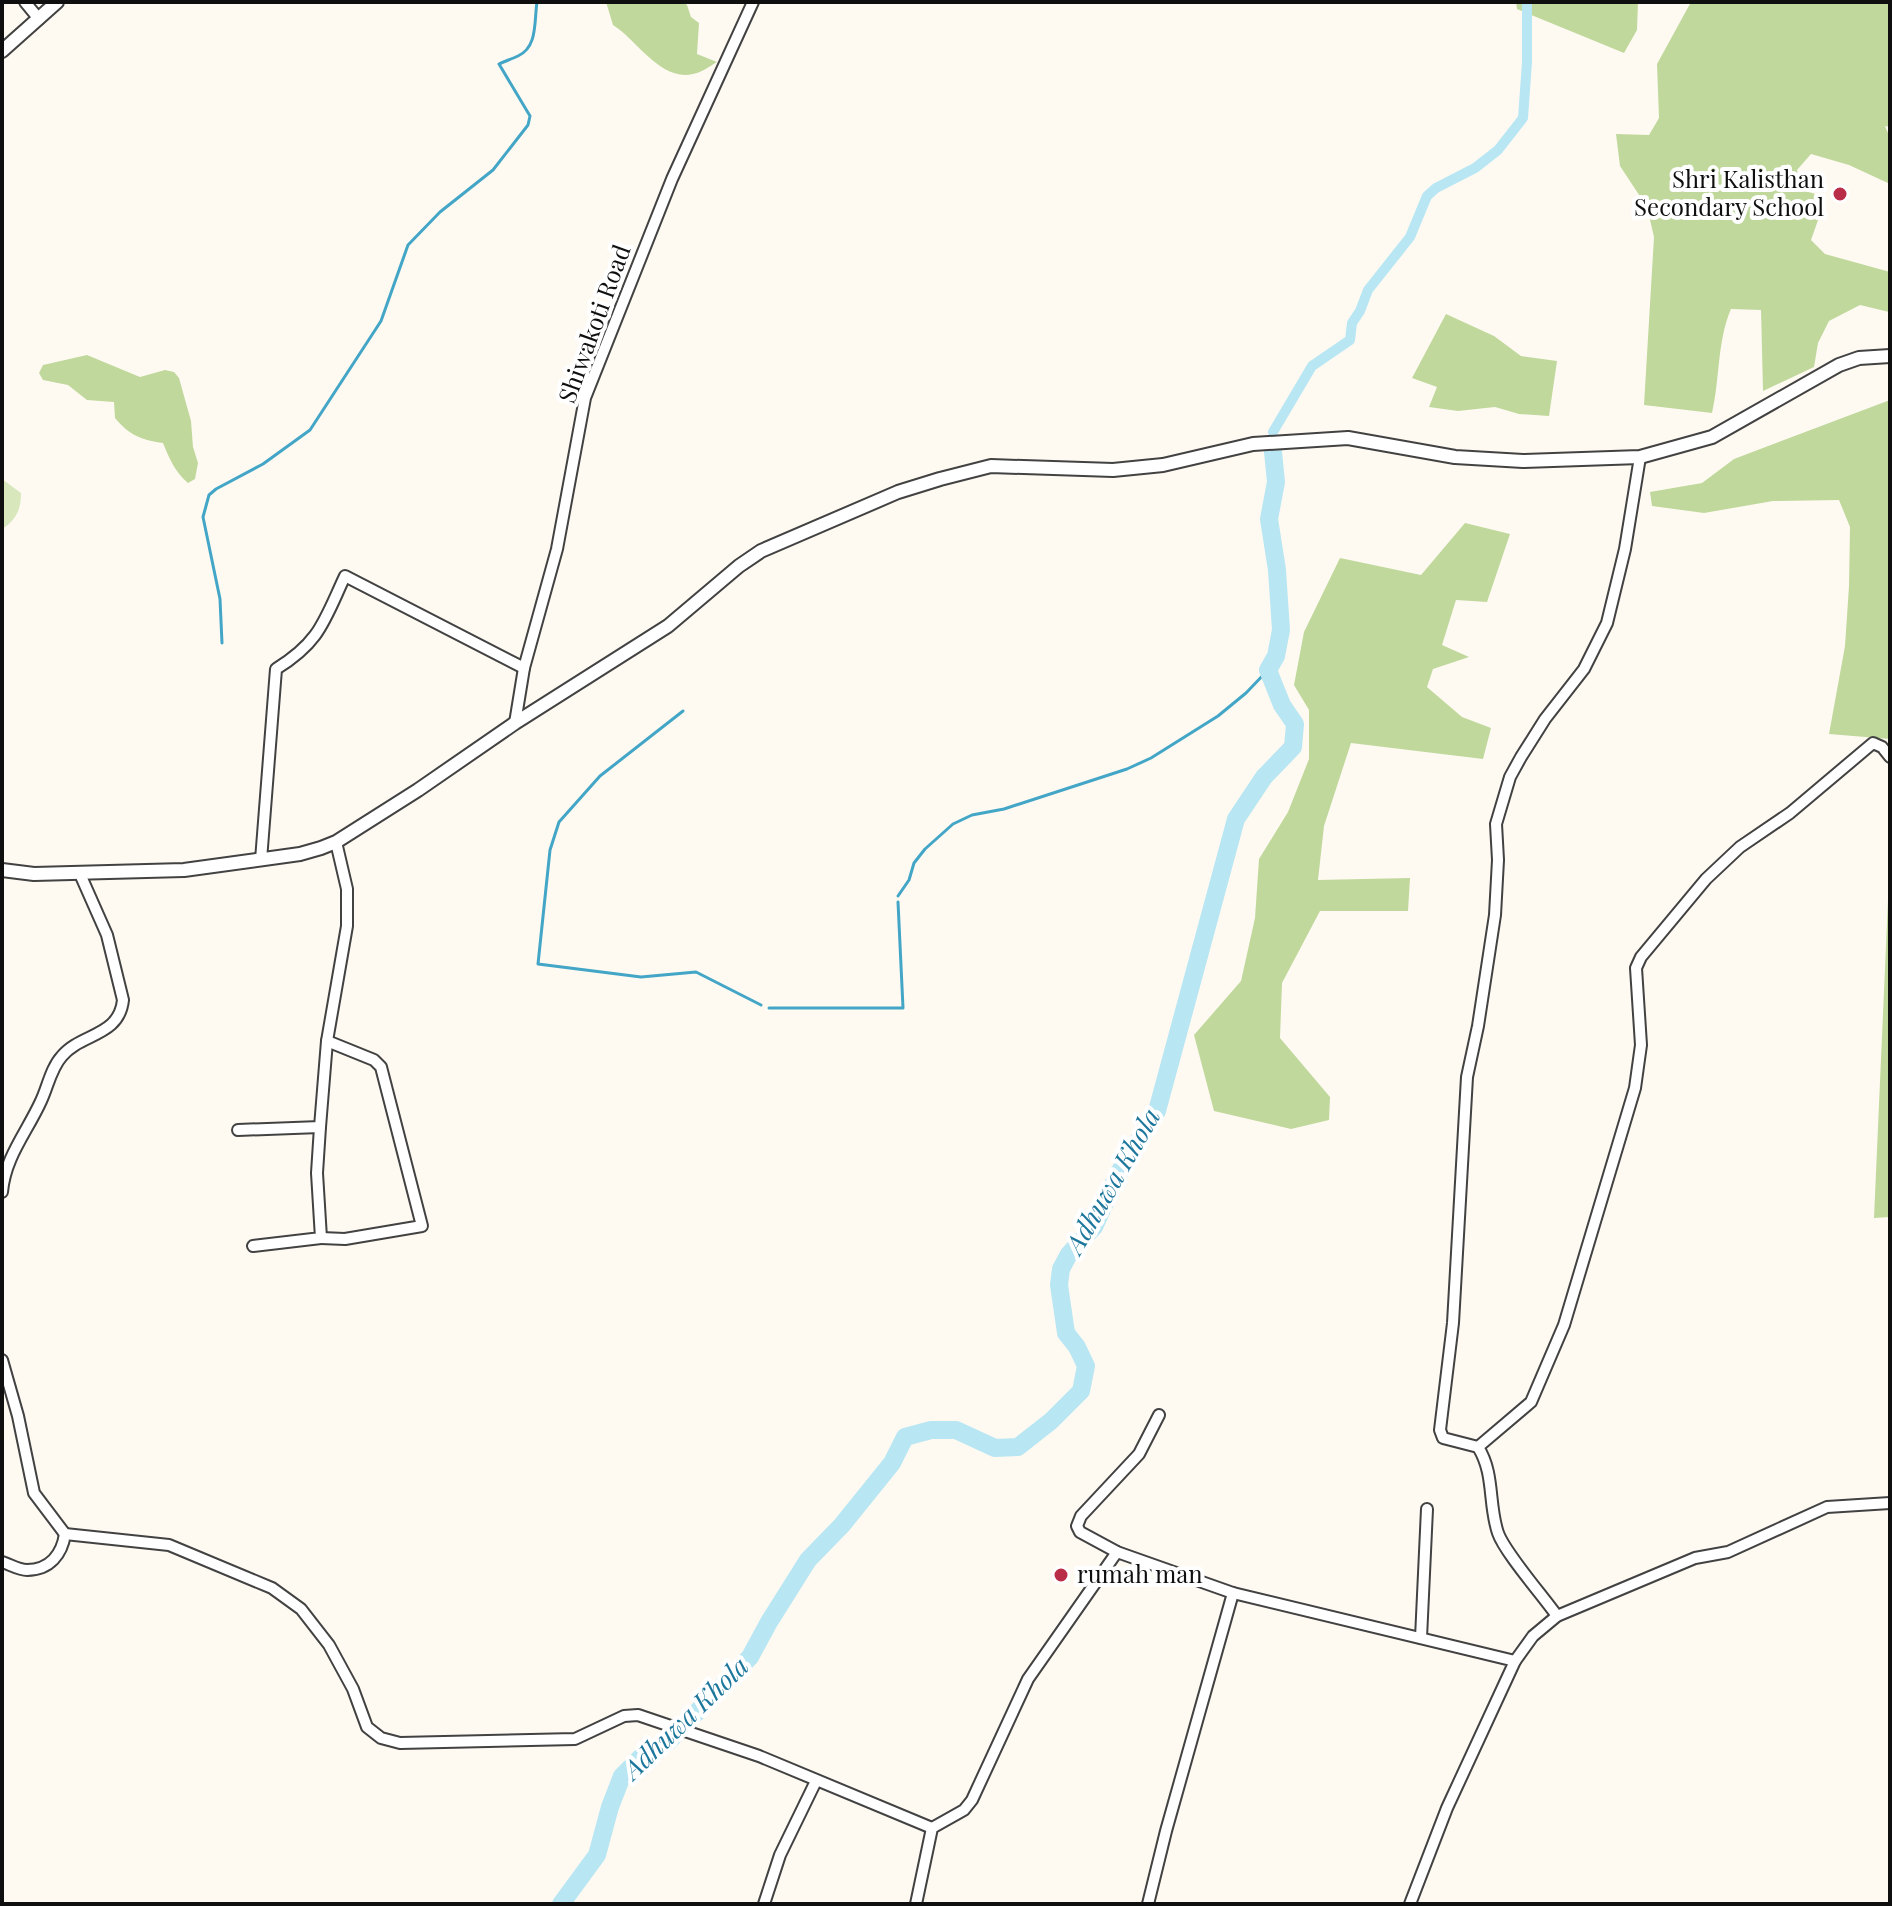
<svg xmlns="http://www.w3.org/2000/svg" width="1892" height="1906" viewBox="0 0 1892 1906" font-family="'Playfair Display',serif">
	<style>
		.green { fill: #d9e8bc }
		.forest { fill: #c0d89c }
		.lines { fill: none; stroke-linecap: round; stroke-linejoin: round }
		.stream { stroke: #43a6c7; stroke-width: 3 }
		.canal { stroke: #b8e6f3; stroke-width: 10 }
		.river { stroke: #b8e6f3; stroke-width: 18 }
		.minor-casing { stroke: #424242; stroke-width: 14 }
		.tertiary-casing { stroke: #424242; stroke-width: 16 }
		.minor { stroke: #fff; stroke-width: 10 }
		.tertiary { stroke: #fff; stroke-width: 12 }
		.poi-dot { fill: #b92d48; stroke: #fff; stroke-width: 3 }
		.labels { text-anchor: middle; stroke-width: 8; stroke-linejoin: round; paint-order: stroke }
		.poi-label { font-size: 24px; fill: #0f0f0f; stroke: #fff; text-anchor: end }
		.street-label { font-size: 24px; fill: #0f0f0f; stroke: #fff }
		.water-label { font-size: 26px; font-style: italic; fill: #1d779c; stroke: #fff }
	</style>
	<rect width="100%" height="100%" fill="#fefaf2"/>
	<path class="green" d="M2,479L21,493C21,510 16,520 2,529Z"/>
	<g class="forest">
		<path d="M606,2H683L687,5L691,17L699,23L697,54L717,62C710,66 701,73 693,74C661,82 636,39 613,25Z"/>
		<polygon points="1516,2 1638,2 1637,30 1624,53 1517,9"/>
		<path d="M1691,2H1890V127L1885,126L1890,138V184L1849,165L1811,154L1797,170L1801,190L1823,196V206L1811,240L1825,254L1890,272V319L1889,312L1860,305L1829,321L1818,343L1814,367L1763,391L1761,310L1731,309C1717,341 1720,379 1712,413L1644,405L1654,237L1647,207L1620,166L1616,134L1649,135L1659,118L1657,64Z"/>
		<polygon points="1446,314 1494,336 1521,356 1557,361 1549,416 1519,414 1495,407 1458,411 1429,407 1437,387 1412,378"/>
		<path d="M87,355L140,377L165,370L174,372L179,378L191,421L193,447L198,463L195,479L188,483C175,472 169,458 163,443C141,440 129,435 115,418L114,402L87,400L68,385L43,380L39,373L43,365Z"/>
		<polygon points="1890,400 1890,739 1829,734 1845,646 1849,586 1850,527 1839,500 1773,501 1704,513 1652,506 1650,492 1702,483 1734,459"/>
		<polygon points="1465,523 1510,534 1487,602 1456,600 1442,645 1469,657 1433,669 1427,687 1462,717 1491,728 1483,759 1351,743 1324,826 1318,880 1410,878 1408,911 1320,911 1282,983 1280,1038 1330,1097 1329,1120 1291,1129 1214,1111 1194,1035 1241,981 1255,918 1259,859 1288,812 1309,759 1309,710 1294,685 1304,632 1340,558 1421,575"/>
		<polygon points="1888,900 1890,1217 1874,1218"/>
	</g>
	<g class="lines">
		<g class="stream">
			<path d="M222,643L220,599L203,517L209,495L216,489L263,464L310,430L381,321L408,245L440,212L493,170L528,125L530,116L499,64C505,61 512,59 518,56C538,47 534,21 537,2"/>
			<polyline points="683,711 600,776 559,822 550,850 538,964 641,977 696,972 761,1005"/>
			<polyline points="898,896 909,880 914,863 925,849 953,824 972,815 1004,809 1127,769 1151,758 1218,716 1246,693 1268,670"/>
			<polyline points="769,1008 903,1008 898,902"/>
		</g>
		<polyline class="canal" points="1273,432 1312,366 1350,340 1352,323 1360,311 1368,290 1410,237 1427,196 1436,188 1475,168 1498,150 1523,118 1527,62 1527,2"/>
		<polyline class="river" points="561,1904 597,1855 610,1807 622,1776 641,1757 670,1740 750,1657 769,1622 808,1560 842,1525 892,1463 905,1437 931,1430 956,1430 995,1448 1018,1447 1051,1421 1081,1391 1086,1366 1077,1347 1066,1333 1059,1285 1061,1269 1069,1254 1094,1227 1118,1174 1157,1111 1236,819 1264,777 1293,747 1295,724 1282,705 1268,670 1276,656 1281,630 1277,570 1269,519 1276,482 1273,452"/>
		<defs>
			<g id="minor">
				<polyline points="25,2 39,19"/>
				<polyline points="515,723 524,668 557,549 585,398 672,179 753,2"/>
				<path d="M261,860L276,669C320,642 324,621 345,576L524,668"/>
				<polyline points="238,1130 320,1127 327,1041 347,926 347,889 336,842"/>
				<path d="M2,1192C5,1157 27,1132 41,1101C48,1086 51,1068 62,1056C81,1033 119,1037 123,1000L107,935L80,874"/>
				<polyline points="321,1238 345,1239 422,1226 381,1067 374,1060 327,1041"/>
				<polyline points="253,1246 321,1238 317,1173 320,1127"/>
				<polyline points="2,1360 18,1416 34,1493 65,1534"/>
				<polyline points="1159,1415 1139,1454 1081,1516 1077,1526 1080,1532 1117,1552 1233,1593 1515,1661 1447,1808 1410,1904"/>
				<polyline points="1478,1447 1531,1402 1564,1325 1635,1088 1641,1045 1636,968 1641,957 1706,879 1740,847 1790,813 1873,743 1882,747 1890,757"/>
				<path d="M2,1562C9,1564 19,1570 27,1570C50,1570 62,1554 65,1534L169,1545L272,1588L301,1609L329,1645L353,1689L367,1727L381,1738L400,1743L575,1739L624,1716L638,1715L759,1756L932,1828"/>
				<path d="M1557,1616C1543,1596 1505,1553 1498,1533C1488,1504 1495,1474 1478,1447L1443,1438L1440,1430L1453,1323L1467,1077L1478,1026L1495,915L1498,860L1496,824L1510,777L1521,757L1545,719L1584,669L1607,623L1625,549L1640,457"/>
				<polyline points="1421,1638 1427,1509"/>
				<polyline points="1515,1661 1533,1636 1557,1616 1695,1558 1728,1552 1827,1507 1890,1503"/>
				<polyline points="764,1904 780,1855 816,1781"/>
				<polyline points="916,1904 932,1828 964,1810 972,1800 1028,1679 1117,1552"/>
				<polyline points="1148,1904 1166,1831 1233,1593"/>
			</g>
			<g id="tertiary">
				<polyline points="2,51 57,2"/>
				<polyline points="2,870 34,874 184,870 300,854 321,848 336,842 418,790 515,723 668,626 739,566 761,551 898,492 940,479 991,466 1113,470 1163,465 1253,444 1348,438 1455,457 1523,461 1640,457 1712,437 1839,365 1859,358 1890,356"/>
			</g>
		</defs>
		<use href="#minor" class="minor-casing"/>
		<use href="#tertiary" class="tertiary-casing"/>
		<use href="#minor" class="minor"/>
		<use href="#tertiary" class="tertiary"/>
	</g>
	<g class="poi-dot">
		<circle cx="1840" cy="194" r="8"/>
		<circle cx="1061" cy="1575" r="8"/>
	</g>
	<g class="labels">
		<g class="poi-label">
			<text x="1824" y="188">Shri Kalisthan<tspan x="1824" dy="28">Secondary School</tspan></text>
			<text x="1077" y="1583" text-anchor="start">rumah man</text>
		</g>
		<g class="street-label">
			<text transform="translate(595 324) rotate(-70)" y="8">Shiwakoti Road</text>
		</g>
		<g class="water-label">
			<text transform="translate(1113 1181) rotate(-60)" y="9">Adhuwa Khola</text>
			<text transform="translate(686 1718) rotate(-44)" y="9">Adhuwa Khola</text>
		</g>
	</g>
	<rect width="1892" height="1906" fill="none" stroke="#0f0f0f" stroke-width="8"/>
</svg>
